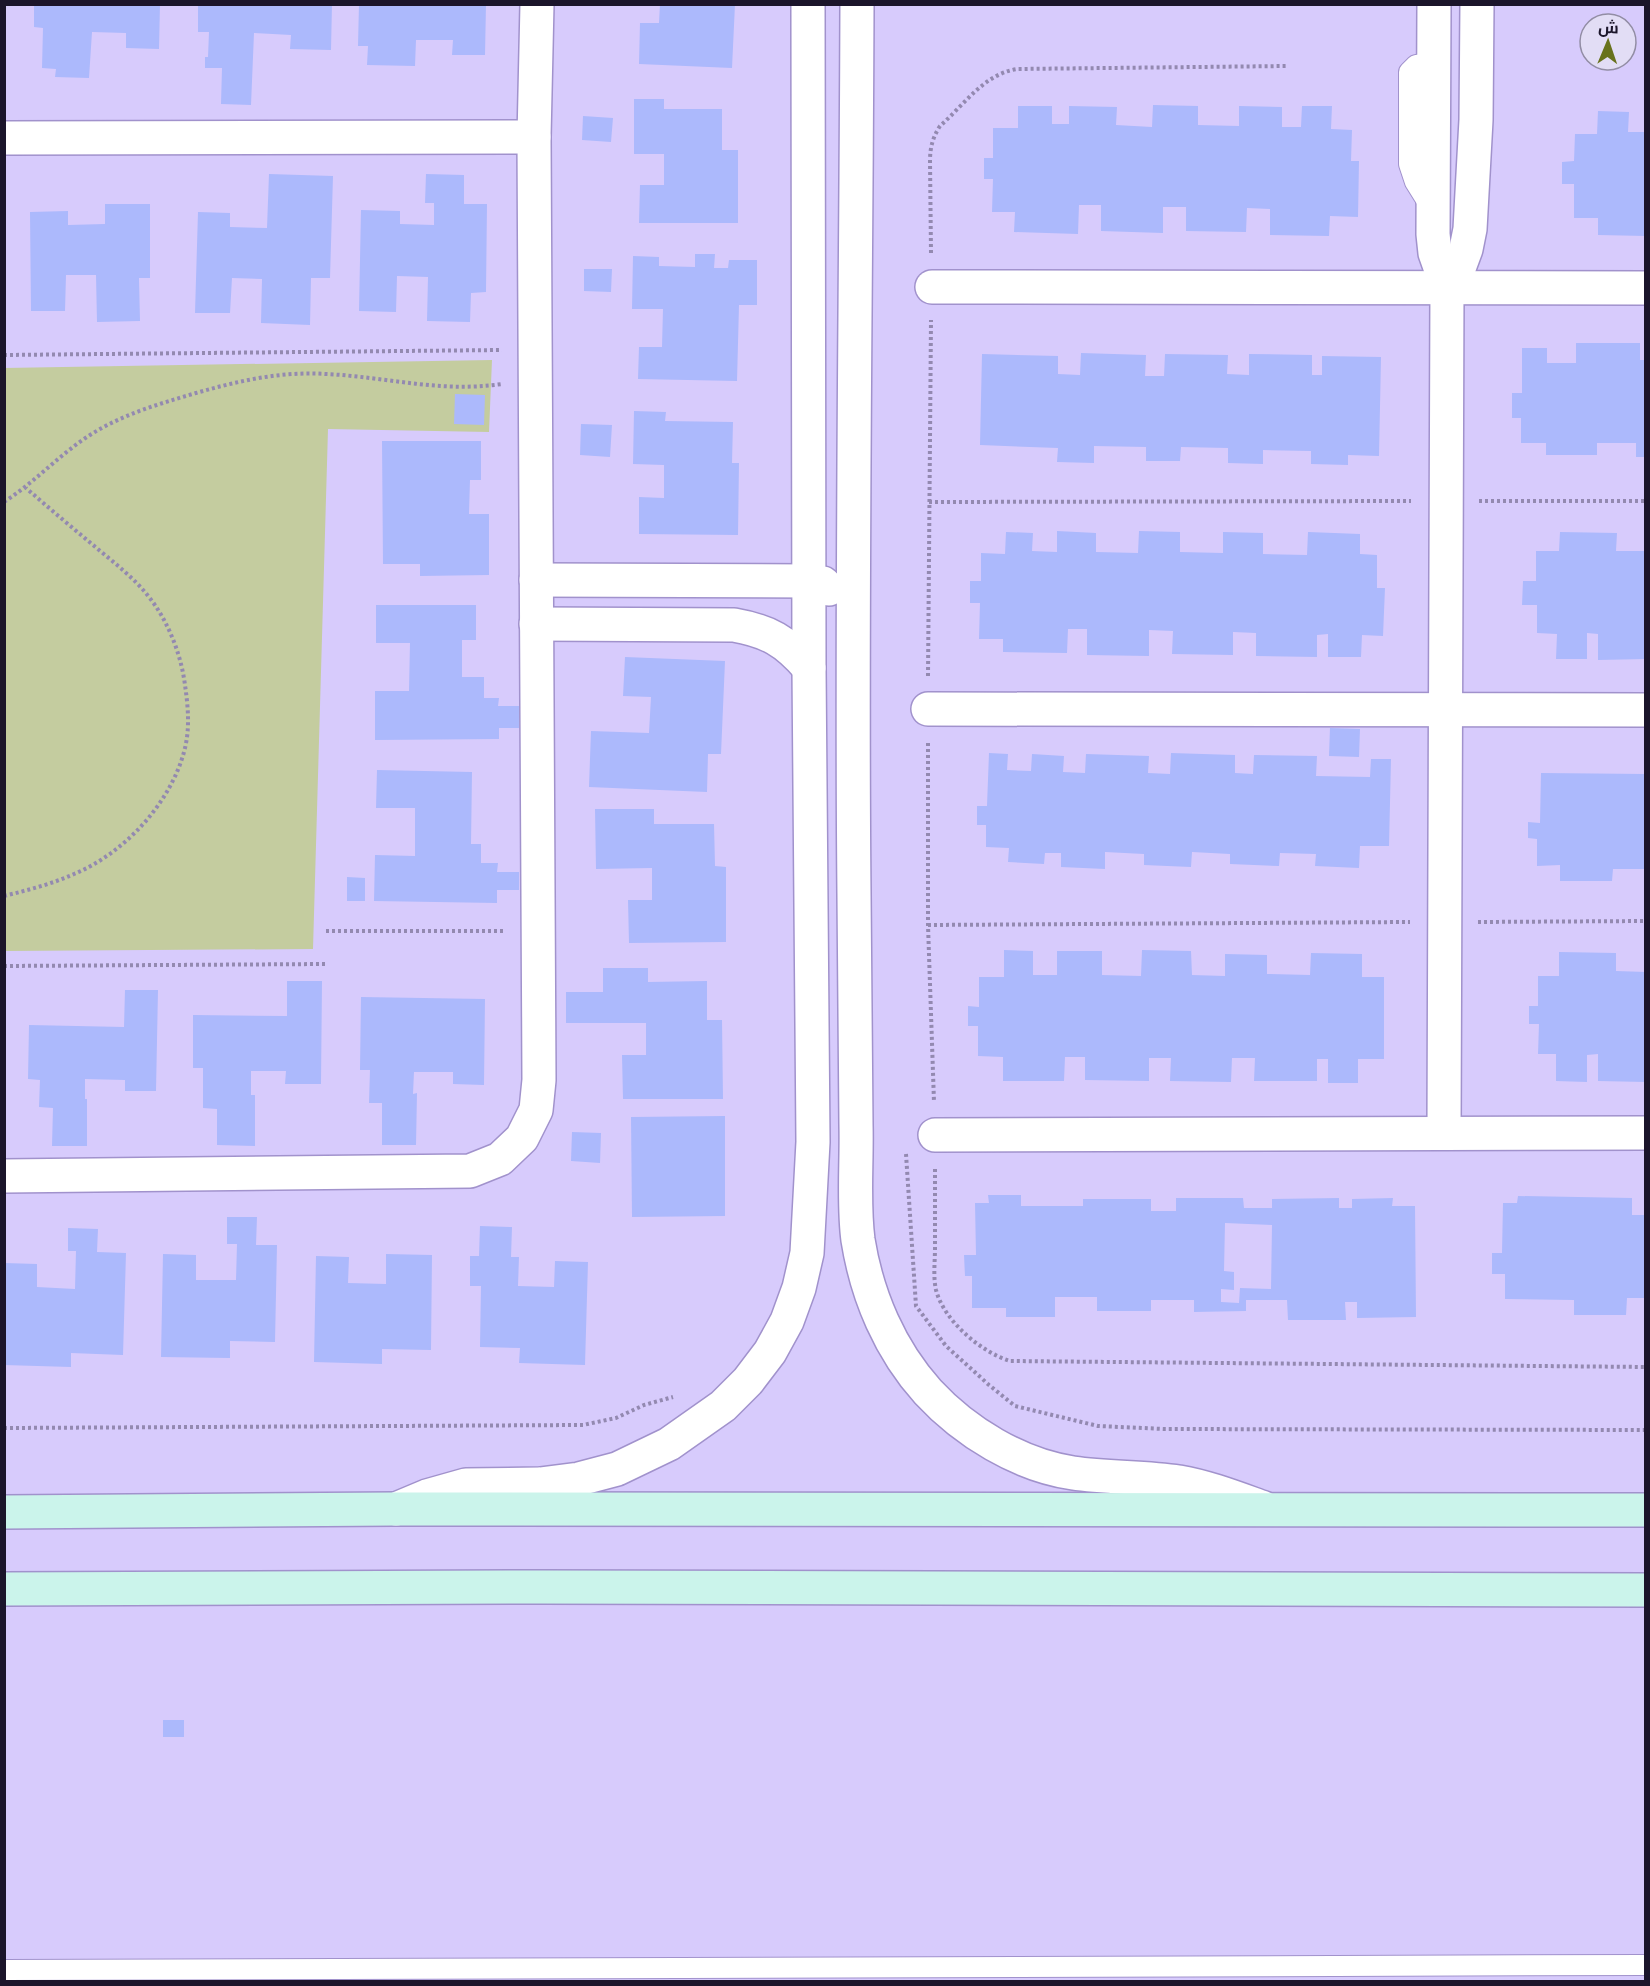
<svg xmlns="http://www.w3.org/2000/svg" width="1650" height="1986" viewBox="0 0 1650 1986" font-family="'Public Sans',Cairo,sans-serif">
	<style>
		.green { fill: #c4cc9f }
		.building { fill: #acb9fc; fill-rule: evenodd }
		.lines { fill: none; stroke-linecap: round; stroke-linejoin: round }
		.lane-casing { stroke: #a192cc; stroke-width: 22 }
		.street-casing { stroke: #a192cc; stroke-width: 36 }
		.secondary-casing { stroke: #a192cc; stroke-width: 36 }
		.path { stroke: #9389b0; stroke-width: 4; stroke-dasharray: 3 3; stroke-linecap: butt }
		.lane { stroke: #fff; stroke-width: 20 }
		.street { stroke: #fff; stroke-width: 33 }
		.secondary { stroke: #cbf4eb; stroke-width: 33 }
	</style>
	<rect width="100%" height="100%" fill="#d7cbfc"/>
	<polygon class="green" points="492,360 489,432 328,429 313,949 5,951 4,368"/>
	<g class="building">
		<polygon points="34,4 160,4 159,49 126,48 126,33 92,32 89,78 55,77 56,69 42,68 43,28 34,27"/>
		<polygon points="198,4 332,4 331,50 290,49 291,35 254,33 251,105 221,104 222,68 205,68 205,57 208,57 209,32 198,32"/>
		<polygon points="359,4 486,4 485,55 452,55 453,40 416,40 415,66 367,65 368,46 358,46"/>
		<polygon points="660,4 735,4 732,68 639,64 640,23 659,23"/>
		<polygon points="634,99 664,99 664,109 722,109 722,150 738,150 738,223 639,223 640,185 664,185 664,154 634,154"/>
		<polygon points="1153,105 1198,106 1198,125 1239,126 1239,106 1282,107 1282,127 1301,127 1302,106 1332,106 1331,129 1352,130 1351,161 1359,161 1358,217 1330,216 1329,236 1270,235 1270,209 1247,208 1246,232 1186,231 1186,207 1163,207 1163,233 1101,231 1101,205 1079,205 1078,234 1014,232 1015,212 992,212 993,179 984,179 984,158 993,158 993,128 1018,128 1018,106 1052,106 1052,124 1069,124 1069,106 1117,107 1116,125 1152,127"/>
		<polygon points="1598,111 1629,112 1628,132 1646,132 1646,236 1598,235 1598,218 1574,218 1574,184 1562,184 1562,162 1574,161 1575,134 1597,134"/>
		<polygon points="583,116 613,118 611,142 582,140"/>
		<polygon points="269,174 333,176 330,278 311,278 310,325 261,323 262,279 232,278 230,313 195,313 198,212 230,213 230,227 267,228"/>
		<polygon points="426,174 464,175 464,204 487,204 486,292 471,293 470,322 427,321 428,277 397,276 396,312 359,311 361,210 400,211 400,224 434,225 434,203 425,203"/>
		<polygon points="105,204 150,204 150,278 139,278 140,321 97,322 96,275 66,275 65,311 31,311 30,212 68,211 68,225 105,224"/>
		<polygon points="695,254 715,254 714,268 728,268 729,260 757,260 757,305 739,305 737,381 638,379 639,347 662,347 663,309 632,309 633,256 659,257 659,266 695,267"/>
		<polygon points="584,269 612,269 611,292 584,291"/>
		<polygon points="1576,343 1640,343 1640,360 1646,360 1646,457 1636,457 1636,443 1597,443 1597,455 1546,455 1546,443 1521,443 1521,418 1512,418 1512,393 1522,393 1522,348 1547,348 1547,363 1576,363"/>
		<polygon points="1081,353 1146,355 1145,376 1164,376 1165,354 1228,355 1227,374 1249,375 1249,354 1312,355 1312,375 1322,375 1322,356 1381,357 1379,456 1348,455 1348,465 1311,464 1311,451 1263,450 1263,464 1228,463 1228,448 1181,447 1180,461 1146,461 1146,447 1094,446 1094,463 1057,462 1058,448 980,445 982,354 1058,356 1058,374 1080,375"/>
		<polygon points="455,394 485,395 484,425 454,424"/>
		<polygon points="634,411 666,412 665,421 733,422 732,463 739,463 738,535 639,534 639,497 664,498 664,465 633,464"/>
		<polygon points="581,424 612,425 610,457 580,455"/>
		<polygon points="382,441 481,441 481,480 470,480 469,514 489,514 489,575 420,576 420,564 383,564"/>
		<polygon points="1057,531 1096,533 1096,552 1138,553 1139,531 1180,532 1180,552 1223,553 1223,532 1263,533 1263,554 1307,555 1308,532 1360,534 1360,554 1377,555 1377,588 1385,588 1383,636 1362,635 1361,657 1328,657 1328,634 1317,635 1317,657 1256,656 1256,633 1233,632 1233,655 1172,654 1173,631 1149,630 1149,656 1087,655 1087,629 1068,629 1067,653 1003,652 1003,639 979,639 980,603 970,603 970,581 981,581 981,553 1005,554 1006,532 1033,533 1032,551 1057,552"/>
		<polygon points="1560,532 1617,533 1616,551 1646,551 1646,659 1598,660 1598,634 1587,633 1587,659 1556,659 1557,634 1537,633 1537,605 1522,605 1523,581 1536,581 1536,551 1559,551"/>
		<polygon points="376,605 476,605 476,640 462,640 462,677 484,677 484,698 499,698 498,706 519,706 519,728 499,728 499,739 375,740 375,691 409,691 410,643 376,643"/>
		<polygon points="625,657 725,661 721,754 708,754 707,792 589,787 591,731 649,733 651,697 623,696"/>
		<polygon points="1330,728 1360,729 1359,757 1329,756"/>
		<polygon points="989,753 1008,754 1007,770 1031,771 1032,754 1064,756 1063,772 1085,773 1086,754 1149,756 1148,773 1170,774 1171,753 1235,755 1235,773 1253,774 1254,755 1317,756 1316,776 1370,777 1371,759 1391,759 1389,846 1360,846 1359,868 1315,866 1316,854 1280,853 1279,866 1230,864 1230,854 1192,852 1191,867 1144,865 1144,854 1105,852 1105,869 1061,867 1061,853 1045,853 1044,864 1008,862 1009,848 986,847 986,825 977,825 977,806 987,806"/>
		<polygon points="377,770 472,772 471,844 481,844 481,863 498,863 497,872 519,872 519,890 497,890 497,903 374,901 375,855 415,856 415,808 376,808"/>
		<polygon points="1541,773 1646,774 1646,869 1613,869 1612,881 1560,881 1560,865 1537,866 1537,839 1528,838 1528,822 1540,823"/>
		<polygon points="595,809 654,809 654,824 714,824 715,866 726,867 726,942 629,943 628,900 652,900 652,868 596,869"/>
		<polygon points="347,877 365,878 365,901 347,901"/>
		<polygon points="1004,950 1033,951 1033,975 1057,975 1057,951 1102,951 1102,975 1141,976 1142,950 1191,951 1192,975 1225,976 1225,954 1267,955 1267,974 1310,975 1311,953 1362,954 1362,977 1384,977 1384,1059 1358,1059 1358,1083 1328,1083 1328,1059 1317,1059 1317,1081 1254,1081 1255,1058 1232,1058 1231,1082 1170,1081 1171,1058 1149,1058 1149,1081 1085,1080 1085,1057 1065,1057 1064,1081 1003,1081 1003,1057 978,1056 978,1026 968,1026 968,1006 979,1007 979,977 1004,977"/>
		<polygon points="1559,952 1616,953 1616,971 1646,972 1646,1082 1598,1081 1598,1054 1587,1055 1587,1082 1556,1081 1556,1054 1538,1054 1539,1024 1529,1024 1529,1006 1538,1006 1538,976 1559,976"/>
		<polygon points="603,968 648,968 648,982 707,981 707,1020 722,1020 723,1099 623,1099 622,1055 646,1055 646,1023 566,1023 566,992 603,992"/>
		<polygon points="287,981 322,981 321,1084 285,1084 286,1071 251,1071 251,1095 255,1095 255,1146 217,1145 217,1109 203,1108 203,1068 193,1068 193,1015 287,1016"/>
		<polygon points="125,990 158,990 156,1091 125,1091 125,1080 85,1079 85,1099 87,1099 87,1146 52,1146 53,1108 39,1107 40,1080 28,1079 29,1025 124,1027"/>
		<polygon points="361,997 485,999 484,1085 453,1084 453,1072 414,1072 413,1094 417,1093 416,1145 382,1145 382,1103 369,1103 370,1070 360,1070"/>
		<polygon points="725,1116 725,1216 632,1217 631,1117"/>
		<polygon points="572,1132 601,1133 600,1163 571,1161"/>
		<path d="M988,1195H1021V1206H1083V1199H1151V1211H1176V1198H1243L1244,1208H1272V1199L1339,1198V1208H1352V1199L1393,1198L1392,1206H1415L1416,1317L1357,1318V1302H1345L1346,1320H1288L1287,1300H1246V1311L1194,1312V1300H1151V1311H1097V1297H1055V1317H1006V1308H972V1276H965L964,1255H976L975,1203H989ZM1225,1223L1272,1225L1271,1289L1240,1288L1239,1303L1221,1302V1289L1234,1290V1272L1224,1271Z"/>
		<polygon points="1518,1196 1632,1198 1632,1215 1646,1215 1646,1298 1627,1298 1626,1315 1574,1315 1574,1300 1505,1299 1505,1274 1492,1274 1492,1253 1502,1253 1503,1203 1517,1203"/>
		<polygon points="227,1217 257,1217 256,1245 277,1245 275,1342 230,1341 230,1358 161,1357 163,1254 196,1255 196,1280 236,1280 237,1244 227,1244"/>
		<polygon points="480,1226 512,1227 511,1257 519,1257 518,1286 554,1287 555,1261 588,1262 585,1365 519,1363 520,1348 480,1347 481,1286 470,1286 470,1256 479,1256"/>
		<polygon points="68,1228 98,1229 97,1252 126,1253 123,1355 71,1353 71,1367 4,1365 4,1263 37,1264 37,1287 75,1289 76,1251 68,1251"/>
		<polygon points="386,1254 432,1255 431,1350 382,1349 382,1364 314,1362 316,1256 349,1257 348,1283 386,1284"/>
		<rect x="163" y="1720" width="21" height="17"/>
	</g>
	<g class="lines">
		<defs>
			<g id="lane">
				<polyline points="1430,206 1415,182 1409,164 1409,72 1416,65 1433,62"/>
				<polyline points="4,1970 1646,1965"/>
			</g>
			<g id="street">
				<path d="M857,4C856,301 851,597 854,894C855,971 855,1048 856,1125C857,1163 853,1202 858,1240C867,1296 890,1350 928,1392C965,1432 1019,1465 1073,1473C1108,1478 1144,1477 1179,1482C1208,1487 1236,1498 1264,1508"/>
				<polyline points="1434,4 1433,234 1435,253 1447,287 1444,1133"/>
				<polyline points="4,138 534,137"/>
				<polyline points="932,287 1646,288"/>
				<polyline points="1447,287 1459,268 1466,249 1470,229 1476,120 1477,4"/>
				<polyline points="536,580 810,581 823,583 829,589"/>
				<path d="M536,624L734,625C768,631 786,641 809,668"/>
				<polyline points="928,709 1646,710"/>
				<polyline points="935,1135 1646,1133"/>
				<polyline points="4,1176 470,1171 500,1159 522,1138 536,1110 539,1080 534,137 537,4"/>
				<polyline points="396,1509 427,1496 466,1485 540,1484 579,1479 617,1469 669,1444 723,1406 748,1381 770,1352 787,1321 799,1288 807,1253 813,1142 809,668 808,4"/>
			</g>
			<g id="secondary">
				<polyline points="4,1512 394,1509 1646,1510"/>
				<polyline points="4,1589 541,1587 1646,1590"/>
			</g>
		</defs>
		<use href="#lane" class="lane-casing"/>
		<use href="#street" class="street-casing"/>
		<use href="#secondary" class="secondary-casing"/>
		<g class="path">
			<path d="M931,253L930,161C930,147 933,137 940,126C964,105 984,74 1017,69L1287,66"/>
			<polyline points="4,355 502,350"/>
			<polyline points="1479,501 1646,501"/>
			<path d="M4,502C35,482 59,455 90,435C123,414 159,404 196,393C238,381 281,371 326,374C388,377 439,393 502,384"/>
			<polyline points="929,502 1411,501"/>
			<polyline points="928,676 931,320"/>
			<polyline points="928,743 928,925 934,1102"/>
			<path d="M4,896C28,890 52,884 74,874C125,853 172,802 185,748C190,727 188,706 185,685C181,654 168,621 149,597C135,579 117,565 99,550C75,530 50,509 26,488"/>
			<polyline points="1478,922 1646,921"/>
			<polyline points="928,925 1410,922"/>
			<polyline points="326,931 503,931"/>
			<polyline points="4,966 326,964"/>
			<polyline points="906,1154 916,1306 946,1346 989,1385 1015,1406 1098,1426 1165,1429 1646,1430"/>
			<path d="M935,1169C935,1195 935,1222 935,1248C935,1262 933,1276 936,1290C944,1321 981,1352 1010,1361L1646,1367"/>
			<polyline points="4,1428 583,1425 616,1418 644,1405 673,1397"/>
		</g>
		<use href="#lane" class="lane"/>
		<use href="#street" class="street"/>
		<use href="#secondary" class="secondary"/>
	</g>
	<rect width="1650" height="1986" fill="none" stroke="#1b152a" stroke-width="12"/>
	<g transform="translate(1608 42) rotate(2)"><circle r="28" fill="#e2ddf5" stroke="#928da4" stroke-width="1.5"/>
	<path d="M0-4.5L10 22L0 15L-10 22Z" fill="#68721c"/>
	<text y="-9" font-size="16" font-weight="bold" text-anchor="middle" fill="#1b152a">ش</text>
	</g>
</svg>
